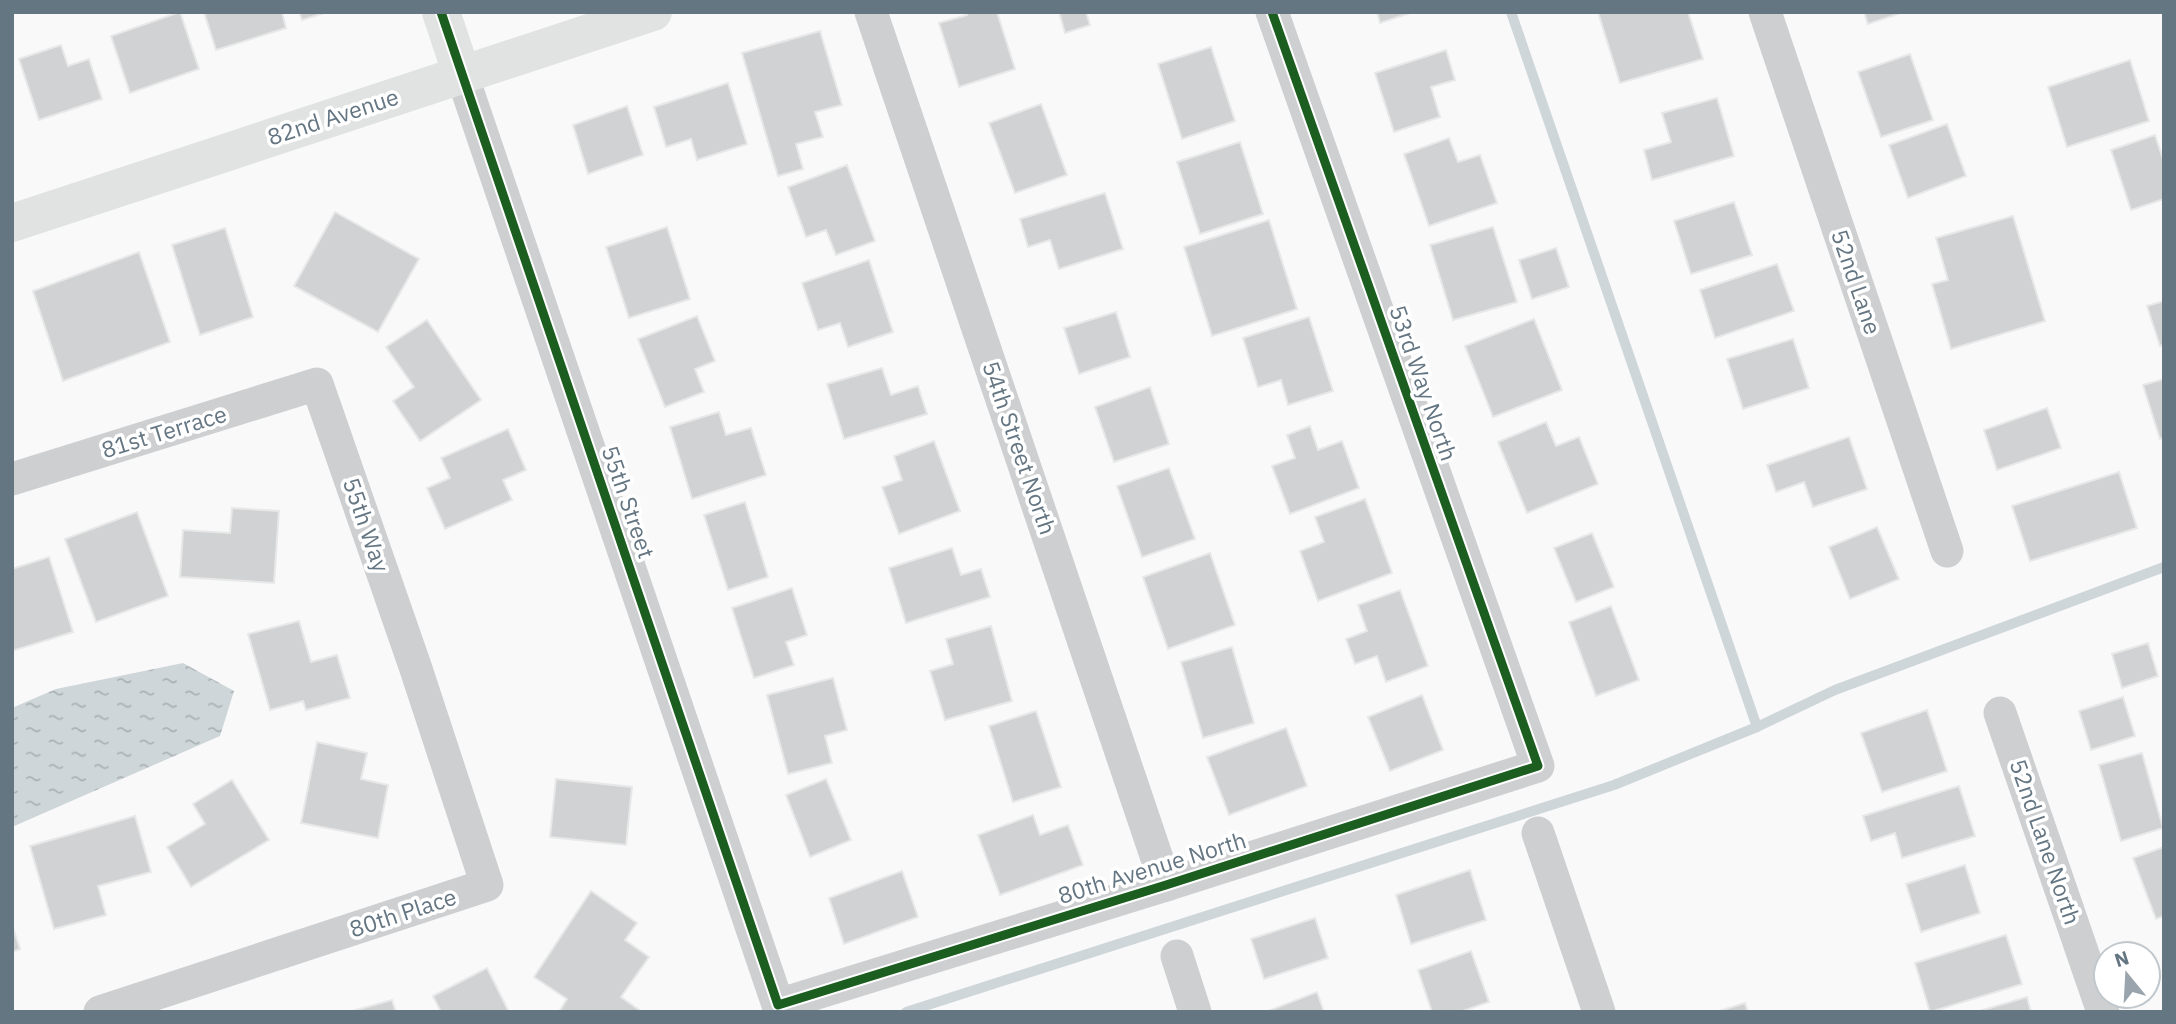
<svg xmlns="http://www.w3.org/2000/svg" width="2176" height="1024" viewBox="0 0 2176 1024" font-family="'IBM Plex Sans',sans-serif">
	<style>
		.water { fill: url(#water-ripples) }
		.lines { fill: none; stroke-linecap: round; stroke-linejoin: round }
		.stream { stroke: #ced6d9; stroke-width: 10 }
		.building { fill: #d0d2d3; stroke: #e8e8e8; stroke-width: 2 }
		.street { stroke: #cecfd0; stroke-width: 33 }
		.secondary { stroke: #e1e2e2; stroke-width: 38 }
		.cycleway-casing { stroke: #fff; stroke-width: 13 }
		.cycleway { stroke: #1b5e20; stroke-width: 9 }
		.labels { text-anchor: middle; stroke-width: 7; stroke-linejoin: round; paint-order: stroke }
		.street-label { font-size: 23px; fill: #657683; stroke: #fff }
	</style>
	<defs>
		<pattern id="water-ripples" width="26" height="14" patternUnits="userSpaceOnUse" patternTransform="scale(1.75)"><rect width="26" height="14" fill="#ced6d9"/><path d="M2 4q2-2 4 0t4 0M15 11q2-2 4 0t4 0" fill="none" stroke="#abb2b5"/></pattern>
	</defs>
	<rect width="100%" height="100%" fill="#f9f9f9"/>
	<polygon class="water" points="183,663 234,691 220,736 12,827 12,708 56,689"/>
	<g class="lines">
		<g class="stream">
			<polyline points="1511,12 1757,727"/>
			<polyline points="906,1012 1614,785 1757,727 1835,690 2164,567"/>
		</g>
	</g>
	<g class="building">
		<polygon points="180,12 199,69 130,93 111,36"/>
		<polygon points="204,12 282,12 286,28 216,50"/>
		<polygon points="299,12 327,12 302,20"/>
		<polygon points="966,12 997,12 1015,69 959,87 939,23 967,15"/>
		<polygon points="1059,12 1086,12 1090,25 1065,33"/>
		<polygon points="1377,12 1413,12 1380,23"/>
		<polygon points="1598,12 1688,12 1703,59 1620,83"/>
		<polygon points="1864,12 1904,12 1868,24"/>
		<polygon points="820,31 842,105 815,112 823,137 796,144 803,169 778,176 742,53"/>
		<polygon points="61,45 68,66 89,59 102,99 39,120 19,59"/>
		<polygon points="1211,47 1235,121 1182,139 1158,64"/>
		<polygon points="1446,50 1455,80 1431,87 1440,117 1394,132 1375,73"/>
		<polygon points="1910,54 1933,120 1881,137 1858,72"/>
		<polygon points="2130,60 2149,121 2067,147 2048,87"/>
		<polygon points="728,83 747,144 697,160 691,139 666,147 654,107"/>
		<polygon points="1717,98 1734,156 1652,180 1644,150 1671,142 1662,113"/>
		<polygon points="1041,104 1067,175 1015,193 989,123"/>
		<polygon points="627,106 643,155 588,174 573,125"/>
		<polygon points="1947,124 1966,176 1908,198 1889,145"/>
		<polygon points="2155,135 2164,162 2164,199 2131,210 2111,150"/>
		<polygon points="1449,138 1458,162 1480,155 1497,203 1429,226 1404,154"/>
		<polygon points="1240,142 1263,214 1200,234 1177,162"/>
		<polygon points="847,165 875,241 836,255 826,230 806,237 788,187"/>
		<polygon points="1105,193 1123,249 1059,269 1050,240 1028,247 1020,219"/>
		<polygon points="1734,202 1752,255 1691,274 1674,221"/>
		<polygon points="335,212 419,259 378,332 294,286"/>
		<polygon points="2013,216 2045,321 1951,349 1932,284 1948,280 1936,238"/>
		<polygon points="1269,220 1297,309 1212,336 1184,247"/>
		<polygon points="667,227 690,299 629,318 606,247"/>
		<polygon points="1493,227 1517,302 1453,320 1430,245"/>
		<polygon points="225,228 253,317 200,335 172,245"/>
		<polygon points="1556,248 1569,287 1532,299 1519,260"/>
		<polygon points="139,252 170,342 63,381 33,291"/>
		<polygon points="869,260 893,332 848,347 840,323 818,330 802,283"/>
		<polygon points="1777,264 1794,311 1715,338 1700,290"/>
		<polygon points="2164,301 2164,345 2160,346 2147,306"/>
		<polygon points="1116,312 1130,357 1079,374 1064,328"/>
		<polygon points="697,316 715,361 695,369 704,392 665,407 638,339"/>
		<polygon points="1309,317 1333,391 1288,405 1281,380 1258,387 1243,338"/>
		<polygon points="1534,319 1562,390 1493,417 1465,346"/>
		<polygon points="427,320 481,400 420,441 393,401 414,387 386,347"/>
		<polygon points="1793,339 1809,388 1743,409 1727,359"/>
		<polygon points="882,368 891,395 918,386 927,414 844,439 827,384"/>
		<polygon points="2164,379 2164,437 2160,439 2143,385"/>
		<polygon points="1150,387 1169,444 1114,462 1095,407"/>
		<polygon points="2047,408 2061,448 1997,470 1984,430"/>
		<polygon points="719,412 726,435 751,428 766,475 692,499 670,427"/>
		<polygon points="1546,422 1556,446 1579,437 1598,484 1527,513 1498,442"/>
		<polygon points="1310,426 1318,450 1342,441 1359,488 1290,514 1272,466 1295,458 1287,435"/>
		<polygon points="508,429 526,470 503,480 512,500 445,529 427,488 450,478 441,458"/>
		<polygon points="1849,437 1867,489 1813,507 1804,482 1776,492 1767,465"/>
		<polygon points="934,441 960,511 899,534 882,487 902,480 894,456"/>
		<polygon points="1169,468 1195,539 1142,557 1117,486"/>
		<polygon points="2119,472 2137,528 2030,561 2012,506"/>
		<polygon points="1365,499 1392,573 1318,601 1300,551 1324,542 1315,517"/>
		<polygon points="745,502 768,577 728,590 704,515"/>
		<polygon points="232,508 279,511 274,583 180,577 183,530 230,533"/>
		<polygon points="137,512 168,596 96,622 65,539"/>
		<polygon points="1877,527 1899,579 1850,599 1829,547"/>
		<polygon points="1592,533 1614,587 1576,602 1554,548"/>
		<polygon points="952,548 961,575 981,569 990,597 906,623 889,568"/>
		<polygon points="1210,553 1235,625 1168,649 1143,577"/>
		<polygon points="49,557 73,632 12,651 12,569"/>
		<polygon points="792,588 807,635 786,642 794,665 754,678 732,608"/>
		<polygon points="1400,590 1428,666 1386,682 1377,656 1355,664 1346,639 1367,631 1358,605"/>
		<polygon points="1611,606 1639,680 1596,696 1569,622"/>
		<polygon points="299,621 311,662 337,655 350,698 306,710 303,701 270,710 248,634"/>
		<polygon points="991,626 1012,701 945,720 930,671 953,664 946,639"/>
		<polygon points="2148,643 2158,676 2122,688 2112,654"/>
		<polygon points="1232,647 1254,723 1203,738 1181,662"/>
		<polygon points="833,678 847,730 825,736 832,763 788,774 767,695"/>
		<polygon points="1422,695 1443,750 1390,771 1368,717"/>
		<polygon points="2123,697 2135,736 2091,750 2079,711"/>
		<polygon points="1927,710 1947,771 1882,792 1861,733"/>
		<polygon points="1036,711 1061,787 1013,802 989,726"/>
		<polygon points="1286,728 1307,786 1229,815 1207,757"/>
		<polygon points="317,742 367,753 361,779 388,785 378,838 301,823"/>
		<polygon points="2142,753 2163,828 2121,841 2099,765"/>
		<polygon points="556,779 632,787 626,845 550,837"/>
		<polygon points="826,779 851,840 810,857 786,795"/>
		<polygon points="232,780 269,840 191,887 167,847 205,824 193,804"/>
		<polygon points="1959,786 1975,836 1902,858 1895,833 1871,841 1863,816"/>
		<polygon points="1033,815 1040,835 1068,825 1083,865 1000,895 978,835"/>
		<polygon points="135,816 151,872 98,886 106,915 54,929 30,846"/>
		<polygon points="2164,847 2164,916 2156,919 2133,858"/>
		<polygon points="1965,865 1980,913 1921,932 1906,884"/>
		<polygon points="1470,870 1486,920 1411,944 1396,895"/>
		<polygon points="902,871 918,917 844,944 829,898"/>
		<polygon points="591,891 637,923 625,940 649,957 621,997 642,1012 559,1012 567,999 534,977"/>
		<polygon points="1315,918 1328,958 1264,979 1251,939"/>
		<polygon points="12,925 20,949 12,952"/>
		<polygon points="2006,935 2022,984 1930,1012 1915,963"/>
		<polygon points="1471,951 1489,1002 1460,1012 1432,1012 1418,970"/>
		<polygon points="487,968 509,1012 441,1012 433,996"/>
		<polygon points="1317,992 1324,1012 1269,1012 1268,1011"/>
		<polygon points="2027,997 2031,1012 1976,1012"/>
		<polygon points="392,1000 396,1012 349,1012"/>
		<polygon points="1745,1003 1748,1012 1716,1012"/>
	</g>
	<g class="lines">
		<g class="street">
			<polyline points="871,12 1166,885"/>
			<polyline points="1765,12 1947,551"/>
			<polyline points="462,75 778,1005 1166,885 1538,766 1272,12"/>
			<polyline points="12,479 317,384 415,666 487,885 100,1012"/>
			<polyline points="2000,713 2103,1012"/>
			<polyline points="1538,833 1599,1012"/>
			<polyline points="1177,956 1195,1012"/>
		</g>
		<g class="secondary">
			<polyline points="441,12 462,75"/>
			<polyline points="12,223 653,12"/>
		</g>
		<defs>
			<polyline id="cycleway" points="441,12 778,1005 1166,885 1538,766 1272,12"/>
		</defs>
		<use href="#cycleway" class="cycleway-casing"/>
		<use href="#cycleway" class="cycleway"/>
	</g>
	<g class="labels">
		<g class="street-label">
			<text transform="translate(333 117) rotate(-18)" y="8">82nd Avenue</text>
			<text transform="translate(1856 282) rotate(71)" y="8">52nd Lane</text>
			<text transform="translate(1423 383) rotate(71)" y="8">53rd Way North</text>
			<text transform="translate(164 432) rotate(-17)" y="8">81st Terrace</text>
			<text transform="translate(1019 448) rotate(71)" y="8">54th Street North</text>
			<text transform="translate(628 502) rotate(71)" y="8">55th Street</text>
			<text transform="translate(366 525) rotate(71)" y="8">55th Way</text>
			<text transform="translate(2045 842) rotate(71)" y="8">52nd Lane North</text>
			<text transform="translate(1152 868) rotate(-17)" y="8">80th Avenue North</text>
			<text transform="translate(403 913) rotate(-18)" y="8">80th Place</text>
		</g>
	</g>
	<rect width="2176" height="1024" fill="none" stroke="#657683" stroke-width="28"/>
	<g transform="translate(2127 975) rotate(342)"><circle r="33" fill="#ffffff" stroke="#c1c8cd" stroke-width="2"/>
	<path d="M0-5L12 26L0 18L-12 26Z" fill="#99a4ac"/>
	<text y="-10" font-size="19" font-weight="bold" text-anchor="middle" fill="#657683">N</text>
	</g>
</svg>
